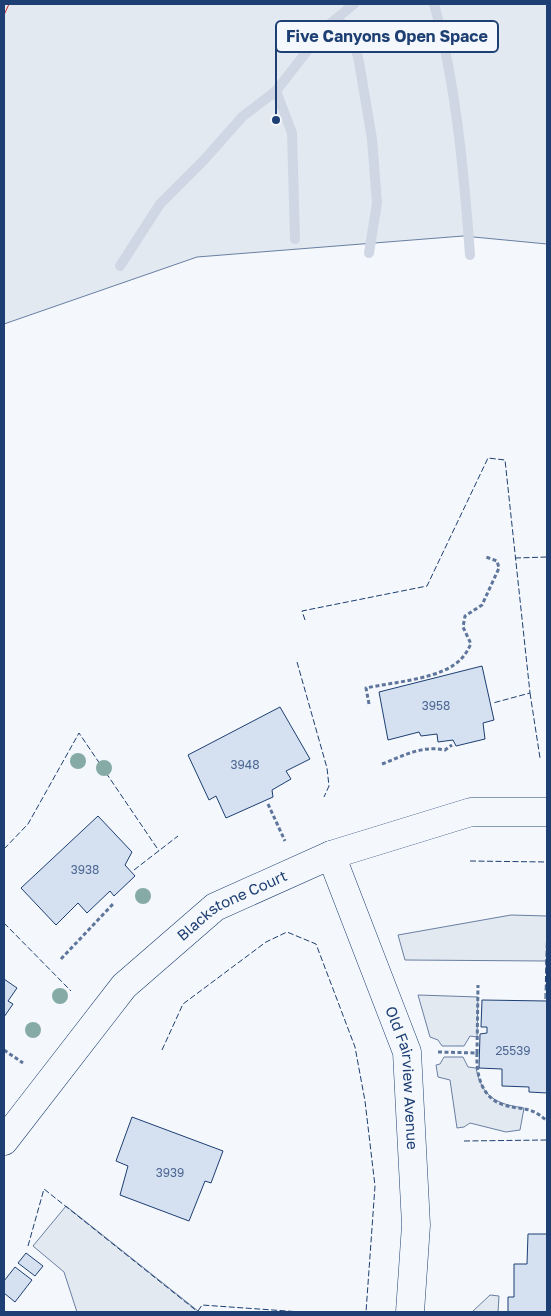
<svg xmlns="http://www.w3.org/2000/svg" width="551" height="1316" viewBox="0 0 551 1316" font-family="'Golos Text',sans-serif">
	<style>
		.green { fill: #e3e9f0; stroke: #687fa3 }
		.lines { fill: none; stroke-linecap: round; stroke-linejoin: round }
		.stream { stroke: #cfd7e4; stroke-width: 10 }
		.building { fill: #d5e0f0; stroke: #1d3f73 }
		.street-casing { stroke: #1d3f73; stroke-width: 29 }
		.path { stroke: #5e769c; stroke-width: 3; stroke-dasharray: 4 2.5; stroke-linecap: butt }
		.street { stroke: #f4f7fb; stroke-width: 28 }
		.fence { stroke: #1d3f73; stroke-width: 1; stroke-dasharray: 6 2.5; stroke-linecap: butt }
		.power { stroke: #c62828; stroke-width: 1; stroke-dasharray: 18 4 2.5 4; stroke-linecap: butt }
		.tree { fill: #86aba6 }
		.labels { text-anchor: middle; stroke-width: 4; stroke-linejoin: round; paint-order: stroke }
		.number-label { font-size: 12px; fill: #4b6792 }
		.street-label { font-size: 15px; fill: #1d3f73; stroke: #f4f7fb }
		.leader { fill: none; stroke: #1d3f73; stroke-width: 2 }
		.callout-dot { fill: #1d3f73; stroke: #f4f7fb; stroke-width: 2 }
		.callout { fill: #f4f7fb; stroke: #1d3f73; stroke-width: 2 }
		.callout-label { font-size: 16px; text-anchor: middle; font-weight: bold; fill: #1d3f73 }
	</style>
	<rect width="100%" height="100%" fill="#f4f7fb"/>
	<g class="green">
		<polygon points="4,4 547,4 547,244 463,236 197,257 4,324"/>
		<polygon points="511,915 547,916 547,991 546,961 405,960 398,935"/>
		<polygon points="418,995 478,997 477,1037 470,1036 464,1046 442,1046 438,1040 430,1037"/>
		<path d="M444,1057H463L468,1067L476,1068C482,1097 496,1104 524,1108L520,1130L506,1132L470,1123L464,1127L457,1128L450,1080L438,1077L436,1065L440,1064Z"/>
		<polygon points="66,1206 198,1311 198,1312 77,1312 64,1272 33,1246"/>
		<polygon points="490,1295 499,1296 498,1312 472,1312"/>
	</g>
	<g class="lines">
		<g class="stream">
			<path d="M434,4C456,83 464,173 470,255"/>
			<polyline points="326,27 354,4"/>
			<polyline points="295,239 292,133 276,91 325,28 343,24 353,36 359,62 372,139 377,203 369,253"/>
			<polyline points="120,266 160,204 204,160 242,117 276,91"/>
		</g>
	</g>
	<g class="building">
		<polygon points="482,666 494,720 483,723 485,739 456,746 453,740 438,742 437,734 421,736 419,732 388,740 379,692"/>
		<polygon points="280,707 310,759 286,771 291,779 272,790 273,797 226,818 216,796 209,800 188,755"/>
		<polygon points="98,816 132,852 125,865 135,876 114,896 110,891 87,913 78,903 56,925 21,888"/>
		<polygon points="4,979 17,988 8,1001 13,1004 4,1017"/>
		<polygon points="482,1000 547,1001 547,1093 529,1092 529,1087 502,1086 502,1069 479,1068 480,1034 487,1033 487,1027 481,1027"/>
		<polygon points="132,1117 223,1151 211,1183 205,1181 189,1221 120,1195 128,1166 116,1161"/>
		<polygon points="528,1234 547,1234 547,1312 508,1312 508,1297 514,1297 514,1264 527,1264"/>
		<polygon points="26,1253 43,1266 35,1276 18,1263"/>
		<polygon points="15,1267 32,1280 15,1302 4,1293 4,1281"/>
	</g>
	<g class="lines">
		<defs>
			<g id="street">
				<path id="s1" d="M331,855L407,1052L416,1225L410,1312"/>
				<path id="s2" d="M4,1141L124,986L215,907L331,855L471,812H547"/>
			</g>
		</defs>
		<use href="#street" class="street-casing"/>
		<g class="path">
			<path d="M369,704L366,688C393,682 444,679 462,658C466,654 468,649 471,644L463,627L465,616L482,605L499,568L497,561L486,557"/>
			<path d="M382,764C403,756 422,745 445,750L452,745"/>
			<polyline points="268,804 285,841"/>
			<polyline points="61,959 113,904"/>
			<polyline points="546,991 547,991"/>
			<polyline points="4,1050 23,1063"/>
			<path d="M438,1052L477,1053C476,1074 481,1098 504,1105C524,1111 529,1105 547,1121"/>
			<polyline points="477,1053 478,985"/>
		</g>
		<use href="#street" class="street"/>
		<g class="fence">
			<polyline points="515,558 547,557"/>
			<polyline points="305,620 302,611 427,586 488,458 505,460 530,693 493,703"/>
			<polyline points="297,662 327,768 329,786 324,797"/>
			<polyline points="530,693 540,758"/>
			<polyline points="4,849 28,824 79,733 159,851"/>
			<polyline points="470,861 547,862"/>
			<polyline points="134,870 178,836"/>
			<polyline points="4,923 71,991"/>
			<polyline points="545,999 547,919"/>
			<polyline points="162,1050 183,1004 266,942 287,932 316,944 355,1047 365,1101 375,1186 366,1312"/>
			<polyline points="464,1141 547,1140"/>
			<polyline points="28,1246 44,1189 198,1312"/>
			<polyline points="198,1311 202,1305 301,1312"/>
		</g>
		<polyline class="power" points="4,15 9,4"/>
	</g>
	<g class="tree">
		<circle cx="78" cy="761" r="8"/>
		<circle cx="104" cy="768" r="8"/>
		<circle cx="143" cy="896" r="8"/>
		<circle cx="60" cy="996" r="8"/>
		<circle cx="33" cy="1030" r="8"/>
	</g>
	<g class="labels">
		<g class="number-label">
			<text x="436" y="710">3958</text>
			<text x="245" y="769">3948</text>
			<text x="85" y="874">3938</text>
			<text x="513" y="1055">25539</text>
			<text x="170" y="1177">3939</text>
		</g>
		<g class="street-label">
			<text dy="5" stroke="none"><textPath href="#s2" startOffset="332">Blackstone Court</textPath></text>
			<text dy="5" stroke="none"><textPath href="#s1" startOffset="236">Old Fairview Avenue</textPath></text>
		</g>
	</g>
	<path class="leader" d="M276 120L276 37"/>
	<circle class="callout-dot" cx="276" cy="120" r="5"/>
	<rect class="callout" x="276" y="21" width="222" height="31" rx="5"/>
	<g class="callout-label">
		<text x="387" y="42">Five Canyons Open Space</text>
	</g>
	<rect width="551" height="1316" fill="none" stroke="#1d3f73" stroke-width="10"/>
</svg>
